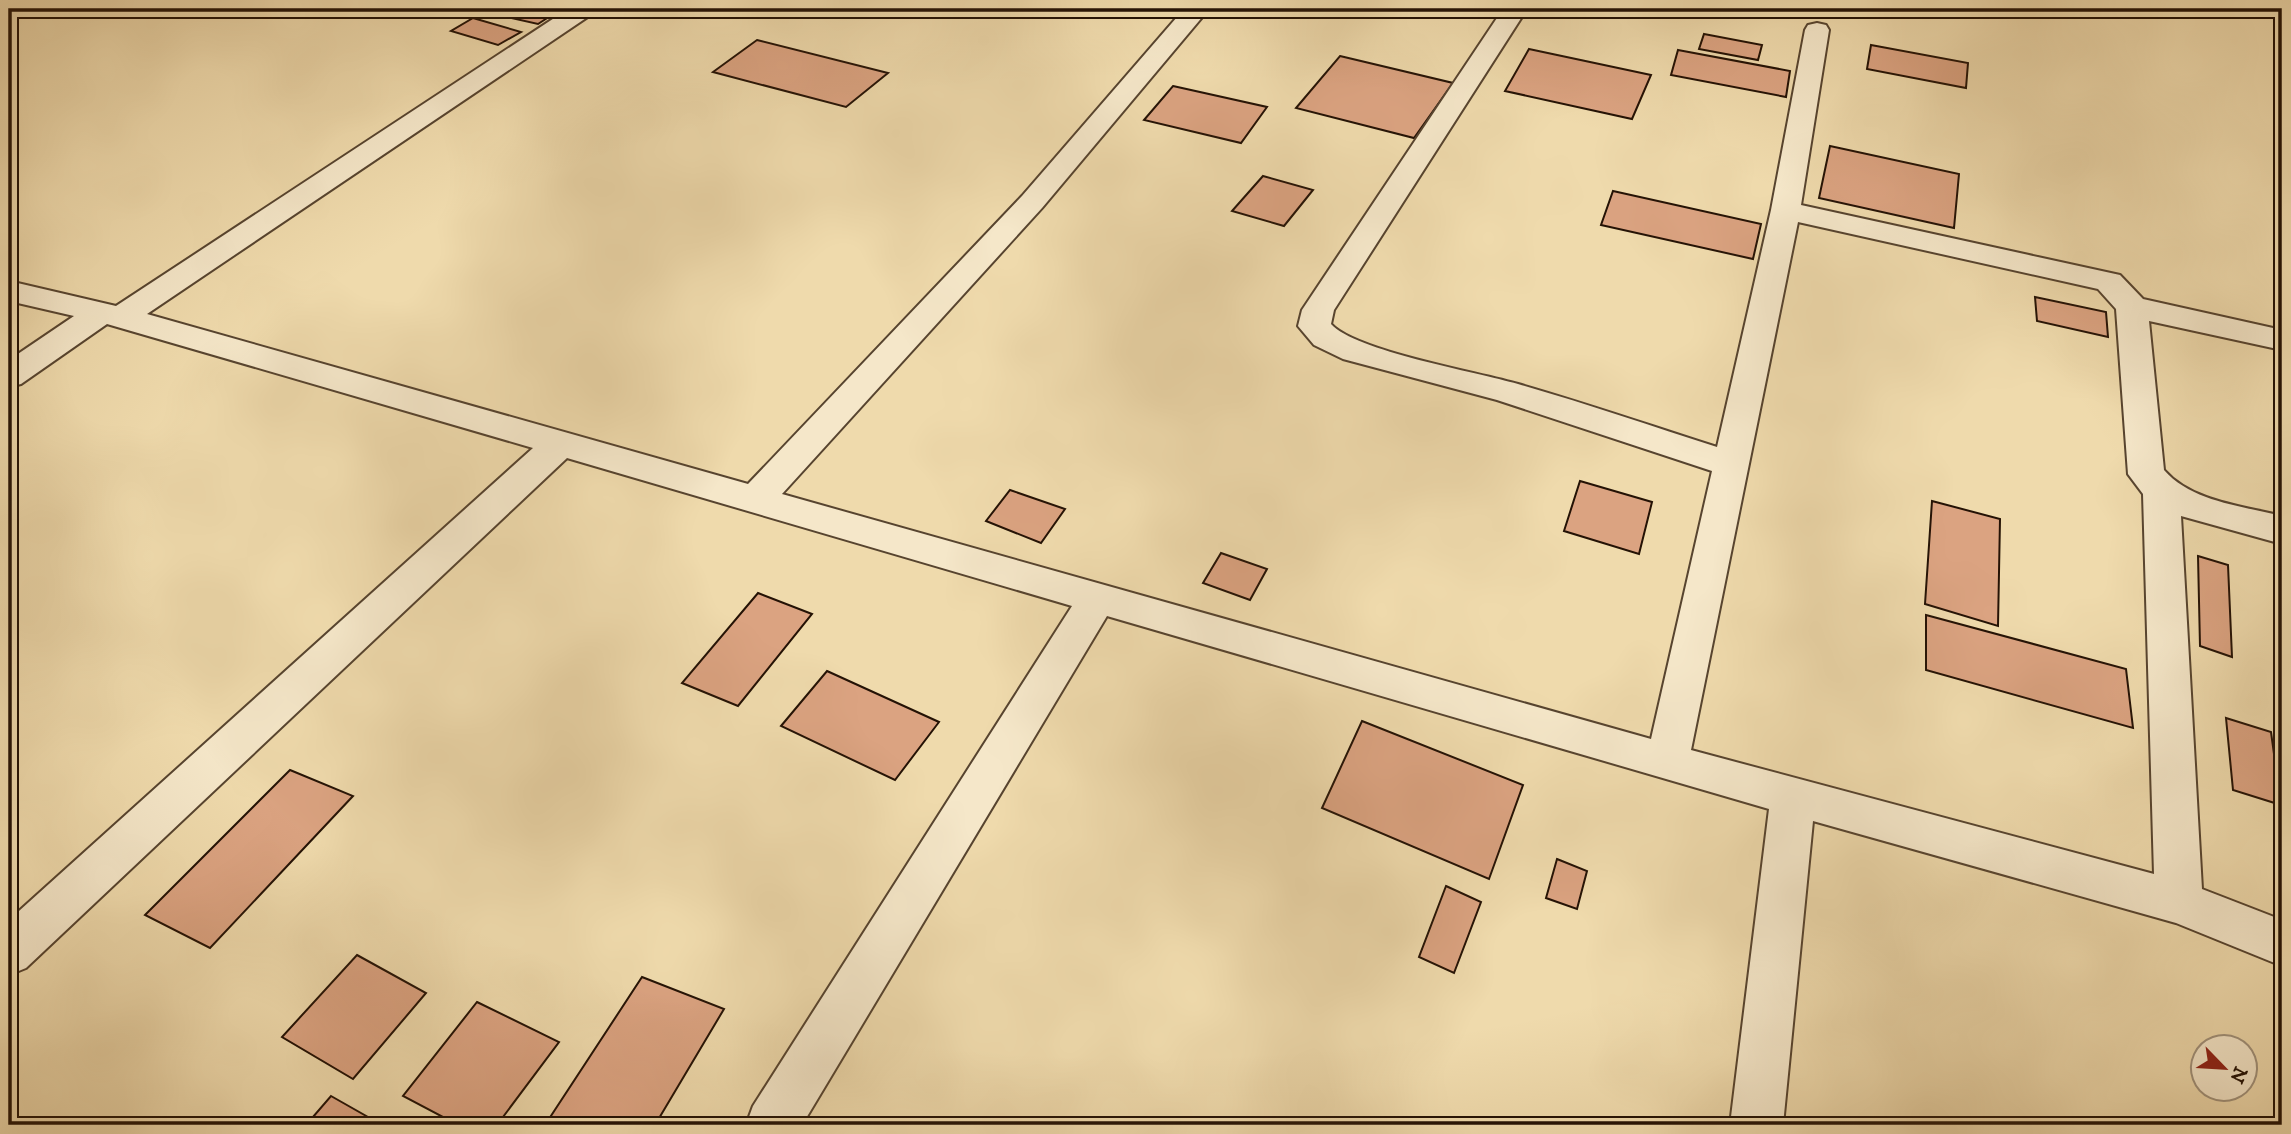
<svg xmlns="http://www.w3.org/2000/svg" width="2291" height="1134" viewBox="0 0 2291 1134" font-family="'IM FELL DW Pica',serif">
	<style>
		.building { fill: #dba381; stroke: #241205; stroke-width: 2 }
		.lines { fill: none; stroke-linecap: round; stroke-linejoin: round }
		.street-casing { stroke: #57442f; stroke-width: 4 }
		.street { fill: #f5e7c9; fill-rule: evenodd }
	</style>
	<rect width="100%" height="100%" fill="#efdaac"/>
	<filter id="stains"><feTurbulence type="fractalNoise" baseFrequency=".00286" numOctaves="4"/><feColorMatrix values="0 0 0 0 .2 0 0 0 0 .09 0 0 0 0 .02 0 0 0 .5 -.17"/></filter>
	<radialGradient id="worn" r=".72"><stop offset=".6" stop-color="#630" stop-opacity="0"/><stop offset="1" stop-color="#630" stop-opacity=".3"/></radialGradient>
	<g class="building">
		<polygon points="490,9 549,9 558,11 538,24 485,12"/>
		<polygon points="473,18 521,32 498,45 451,31"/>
		<polygon points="1704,34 1762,45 1758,60 1699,49"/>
		<polygon points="757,40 888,73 846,107 713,72"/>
		<polygon points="1871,45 1968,63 1966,88 1867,69"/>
		<polygon points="1529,49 1651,75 1632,119 1505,91"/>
		<polygon points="1678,50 1790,71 1786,97 1671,75"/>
		<polygon points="1340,56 1453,83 1414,138 1296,108"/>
		<polygon points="1173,86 1267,107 1241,143 1144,120"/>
		<polygon points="1830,146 1959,174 1954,228 1819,198"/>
		<polygon points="1263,176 1313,190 1284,226 1232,211"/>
		<polygon points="1613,191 1761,224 1753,259 1601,225"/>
		<polygon points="2035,297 2106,312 2108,337 2037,321"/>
		<polygon points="1580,481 1652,502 1639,554 1564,531"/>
		<polygon points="1010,490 1065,509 1041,543 986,521"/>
		<polygon points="1932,501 2000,519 1998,626 1925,604"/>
		<polygon points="1221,553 1267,569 1250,600 1203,583"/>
		<polygon points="2198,556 2228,565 2232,657 2200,646"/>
		<polygon points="758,593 812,614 738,706 682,683"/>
		<polygon points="1926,615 2126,669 2133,728 1926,670"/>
		<polygon points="827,671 939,722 895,780 781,726"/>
		<polygon points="2226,718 2271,732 2281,805 2233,790"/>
		<polygon points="1362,721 1523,785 1489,879 1322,808"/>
		<polygon points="290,770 353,796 210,948 145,915"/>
		<polygon points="1557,859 1587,871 1577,909 1546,898"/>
		<polygon points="1446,886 1481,902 1454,973 1419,957"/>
		<polygon points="357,955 426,993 353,1079 282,1037"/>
		<polygon points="642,977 724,1009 655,1125 545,1125"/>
		<polygon points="477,1002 559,1042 497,1125 458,1125 403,1096"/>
		<polygon points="331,1096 382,1125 306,1125"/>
	</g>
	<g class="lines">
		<defs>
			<path id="street" d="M568,9H596L592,14L147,314L748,484L1022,196L1184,9H1209L1042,208L782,494L1651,739L1712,471L1497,400L1343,359L1314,345L1298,326L1302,310L1503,9H1527L1334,310L1331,324C1355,351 1477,372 1518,384C1585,403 1651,426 1717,447L1771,210L1805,30L1808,25L1817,23L1826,25L1829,30L1801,205L2120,275L2143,299L2282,330V350L2149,321L2164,470C2192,502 2243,506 2282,516V544L2181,516L2202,889L2282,920V966L2176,923L1813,821L1783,1125H1730L1769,809L1107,616L802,1125H746L753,1106L1072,606L567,458L26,968L9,975V920L533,448L107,324L21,384L9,387V360L74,316L9,301V281L116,306ZM1798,222L2098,289L2116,309L2128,474L2143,494L2154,874L1691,750Z"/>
		</defs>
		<use href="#street" class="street-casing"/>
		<use href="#street" class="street"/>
	</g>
	<rect width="2291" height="1134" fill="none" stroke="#efdaac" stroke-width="35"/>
	<rect x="10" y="10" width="2270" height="1113" fill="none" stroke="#241205" stroke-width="3.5"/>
	<rect x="18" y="18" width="2256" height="1099" fill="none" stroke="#241205" stroke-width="2"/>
	<g transform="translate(2224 1068) rotate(115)"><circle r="33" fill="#f5e7c9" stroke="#a1927b" stroke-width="2"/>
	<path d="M0-5L12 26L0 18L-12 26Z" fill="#8f2418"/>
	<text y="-10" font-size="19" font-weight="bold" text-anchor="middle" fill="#241205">N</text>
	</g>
	<rect width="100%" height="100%" filter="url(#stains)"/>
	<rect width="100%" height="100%" fill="url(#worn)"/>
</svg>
